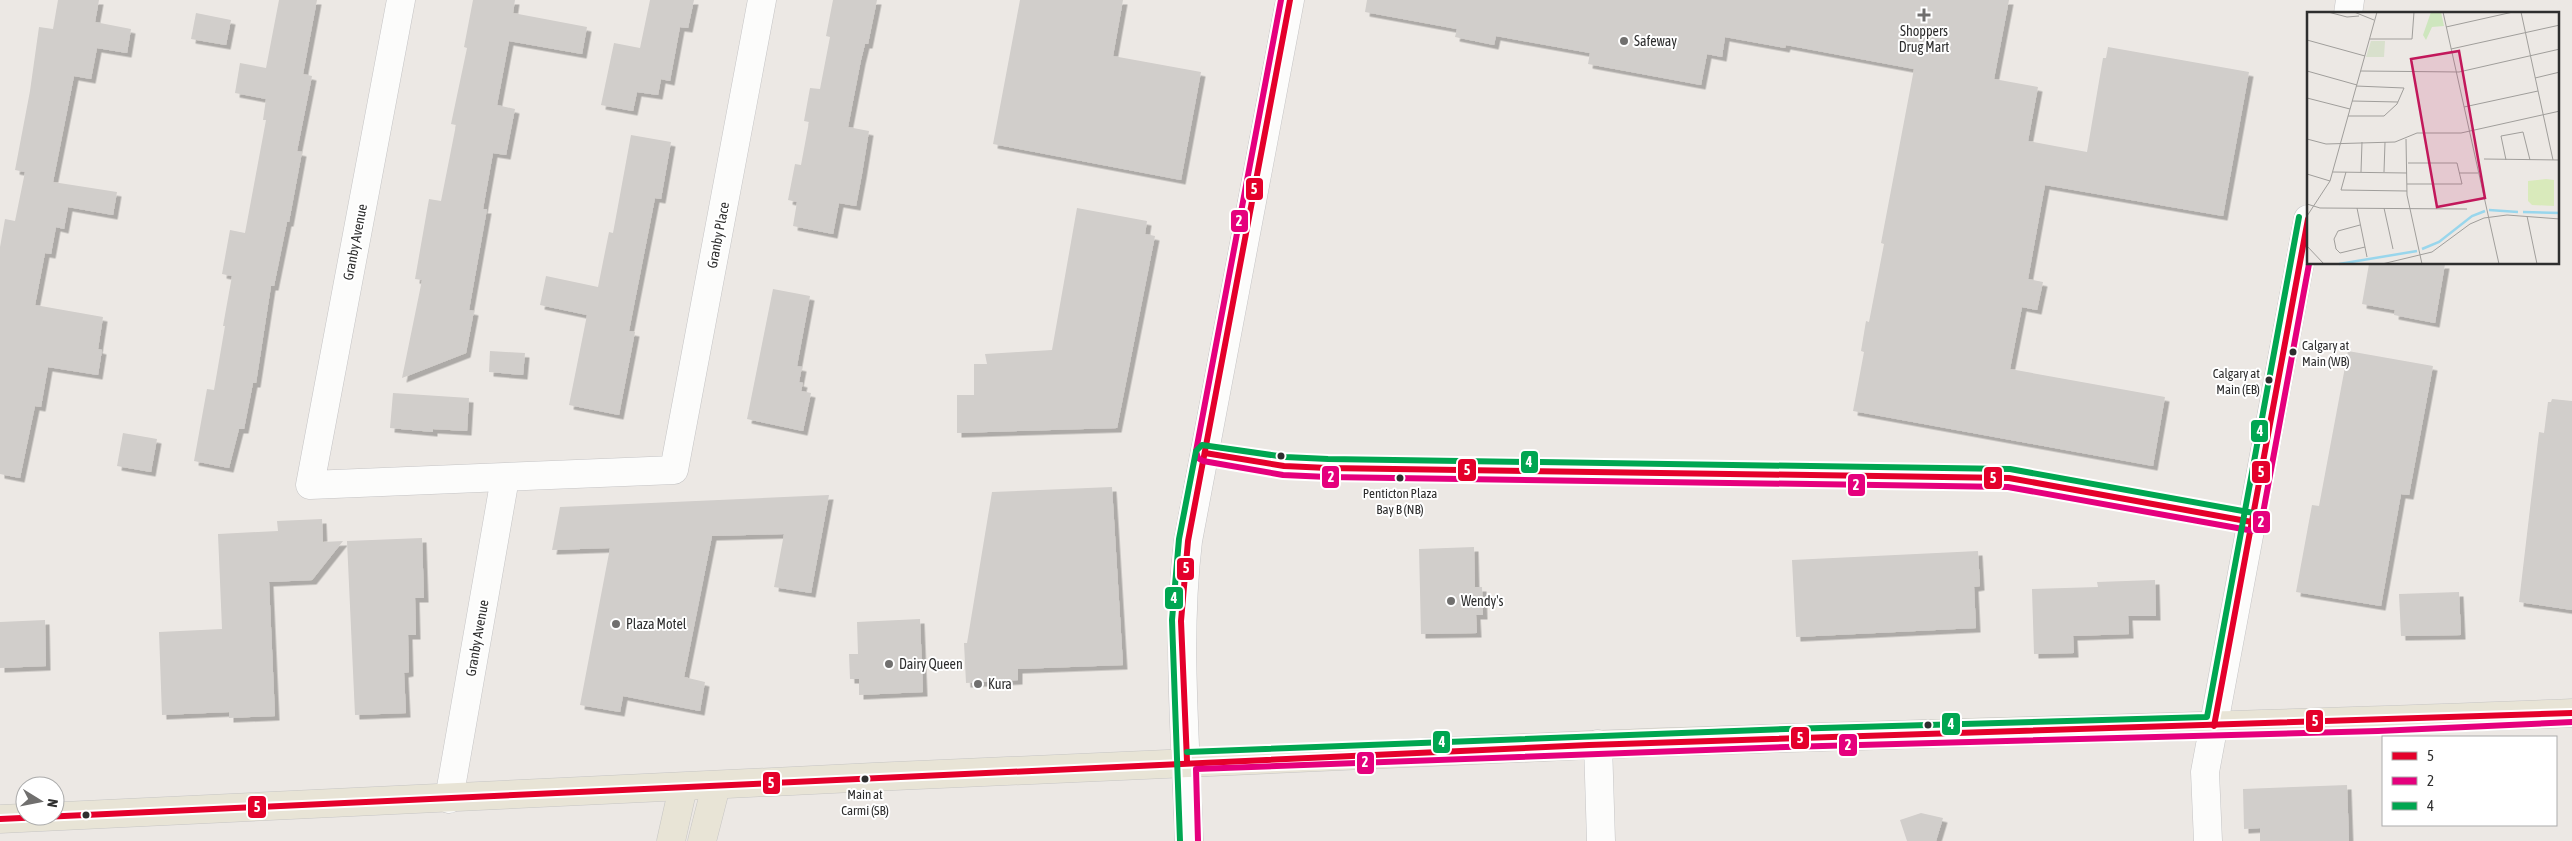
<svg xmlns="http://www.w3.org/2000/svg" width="2572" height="841" viewBox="0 0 2572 841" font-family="'Asap Condensed',sans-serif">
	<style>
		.building { fill: #d1cecb; filter: url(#shadow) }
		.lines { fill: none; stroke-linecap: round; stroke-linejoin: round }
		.minor-casing { stroke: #c5c4c5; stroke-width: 29 }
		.major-casing { stroke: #c6c5c4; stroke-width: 29 }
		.minor { stroke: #fcfcfb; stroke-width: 28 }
		.major { stroke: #e8e4d6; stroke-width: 28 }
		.bus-1-casing { stroke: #fff; stroke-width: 10 }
		.bus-2-casing { stroke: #fff; stroke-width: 10 }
		.bus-3-casing { stroke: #fff; stroke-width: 10 }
		.bus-1 { stroke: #e4002b; stroke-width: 6 }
		.bus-2 { stroke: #e5007d; stroke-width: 6 }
		.bus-3 { stroke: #00a651; stroke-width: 6 }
		.poi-dot { fill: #706f6e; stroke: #fff; stroke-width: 2 }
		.bus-dot { fill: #2e2e2e; stroke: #fff; stroke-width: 2 }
		.labels { text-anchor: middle; stroke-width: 4; stroke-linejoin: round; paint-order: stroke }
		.bus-label { font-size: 13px; fill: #2e2e2e; stroke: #fff }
		.poi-label { font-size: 14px; fill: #2e2e2e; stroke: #fff; text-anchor: start }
		.street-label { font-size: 14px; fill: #2e2e2e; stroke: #fff }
		.inset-river { fill: none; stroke: #99d6ec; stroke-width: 2.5 }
		.inset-road { fill: none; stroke: #a09e9b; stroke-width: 1 }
		.view { fill: #c2185b; fill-opacity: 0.15; stroke: #c2185b; stroke-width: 2.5 }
		.inset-edge { fill: none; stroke: #2e2e2e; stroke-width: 2.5 }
		.line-badge { stroke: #fff; stroke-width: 2 }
		.badge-label { font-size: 14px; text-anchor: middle; font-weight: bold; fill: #fff }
	</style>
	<defs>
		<filter id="shadow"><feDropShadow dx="4.5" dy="4.5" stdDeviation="0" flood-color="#0004"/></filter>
	</defs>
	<rect width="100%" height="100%" fill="#ece8e4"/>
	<g class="building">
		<polygon points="58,0 99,0 95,22 131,29 127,53 97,48 91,79 74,76 53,182 117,192 113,215 68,207 64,229 56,227 51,254 45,253 35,305 103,317 98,349 102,350 98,375 48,367 41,407 35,406 20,478 0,474 0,247 5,219 15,221 25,172 15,170 30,91 39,27 53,29"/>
		<polygon points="279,0 317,0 303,74 312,76 297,151 302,152 289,222 287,222 274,286 271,286 256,383 253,383 244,429 239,429 229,468 194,461 207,389 214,390 225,326 223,326 232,276 222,274 230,230 245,233 266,120 263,120 266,99 235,93 240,63 266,68"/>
		<polygon points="473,0 515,0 513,13 587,27 582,54 509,41 497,105 515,109 506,155 493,153 483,209 487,209 469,310 474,311 466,353 402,378 422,280 415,279 429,199 441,201 456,125 451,124 467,48 464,47"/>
		<polygon points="650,0 694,0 688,28 680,27 670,81 661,79 658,95 637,92 633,111 601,105 614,43 640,48"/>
		<polygon points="833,0 877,0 868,44 865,44 861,60 848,127 869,131 862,174 856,206 839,203 833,234 793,226 797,202 788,200 795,164 801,165 809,122 804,121 810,88 820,89 830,37 826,36"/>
		<polygon points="1020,0 1123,0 1113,56 1201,72 1181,180 993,144"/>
		<polygon points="1367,0 2009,0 1994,79 2038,87 2028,141 2087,152 2103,58 2106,58 2108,47 2249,72 2223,216 2045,185 2028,279 2043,282 2037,310 2022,307 2010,369 2165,397 2153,466 1853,411 1864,352 1861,351 1866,321 1869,322 1884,244 1881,243 1914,69 1786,45 1785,48 1725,37 1722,57 1707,54 1701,85 1588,64 1590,53 1496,36 1494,45 1455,37 1457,29 1365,12"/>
		<polygon points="196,13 231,20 226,45 191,39"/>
		<polygon points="631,135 671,142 661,199 655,198 629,331 635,332 619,415 569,405 587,315 540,305 546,276 598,287 609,232 613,233"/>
		<polygon points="1077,208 1147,221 1145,234 1155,236 1117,428 957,433 957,395 974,395 974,364 987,364 985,354 1052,350"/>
		<polygon points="2369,264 2445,264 2435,323 2394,315 2395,310 2362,304"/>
		<polygon points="773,289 810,296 797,366 802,367 799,382 803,383 801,391 811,393 803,431 747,419"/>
		<polygon points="490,351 525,353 523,375 489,372"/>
		<polygon points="2348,351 2433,366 2409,495 2401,494 2381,606 2296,592 2312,505 2319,506"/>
		<polygon points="393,393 469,398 467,431 433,429 433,432 390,428"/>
		<polygon points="2552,399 2572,401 2572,610 2519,602 2539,432 2544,433 2548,402 2551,402"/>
		<polygon points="123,433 157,439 151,472 117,466"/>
		<polygon points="1112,487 1123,665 1018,669 1018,680 966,683 964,643 967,643 992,492"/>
		<polygon points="829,495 811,593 774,587 784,534 712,536 684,677 705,682 700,711 623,696 620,712 580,705 610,548 552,550 560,507"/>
		<polygon points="322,519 323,542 343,541 312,580 269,582 275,716 229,718 229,712 162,715 159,632 222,629 218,534 278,531 277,521"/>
		<polygon points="422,538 424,598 415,598 416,635 408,635 409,672 404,673 406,713 355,715 347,541"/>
		<polygon points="1474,547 1475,587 1482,587 1483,615 1476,615 1477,633 1421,634 1419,549"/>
		<polygon points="1978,551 1980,586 1974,587 1976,628 1796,637 1792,560"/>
		<polygon points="2155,580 2156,616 2128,616 2129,634 2073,636 2074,653 2034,654 2032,589 2098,587 2097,582"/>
		<polygon points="2459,592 2461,635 2401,636 2399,594"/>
		<polygon points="920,619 923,692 859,695 859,679 850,679 849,654 858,654 857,622"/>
		<polygon points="45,620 46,666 0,668 0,622"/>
		<polygon points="2347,785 2349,841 2260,841 2260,828 2244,829 2243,789"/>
		<polygon points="1921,813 1943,818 1936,841 1907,841 1900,820"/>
	</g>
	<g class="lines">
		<defs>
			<g id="minor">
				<polyline points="401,0 310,485 674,470 762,0"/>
				<polyline points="2348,14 2350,0"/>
				<polyline points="1598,744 1601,841"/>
				<polyline points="449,799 505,478"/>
				<path d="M1189,841C1186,741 1176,641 1188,541L1290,0"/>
				<polyline points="2208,841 2205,772 2308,219"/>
			</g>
			<g id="major">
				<path d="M0,819C530,795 1059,766 1589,745C1917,732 2245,727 2572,713"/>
				<polyline points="671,841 683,787"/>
				<polyline points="702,841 716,786"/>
			</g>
		</defs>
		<use href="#minor" class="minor-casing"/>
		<use href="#major" class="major-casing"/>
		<use href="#minor" class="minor"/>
		<use href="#major" class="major"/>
		<defs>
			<g id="bus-1">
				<polyline points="1205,453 1284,466 1328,468 2009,478 2252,522"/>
				<polyline points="2214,726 2308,219"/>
				<polyline points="1187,761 1181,621 1188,541 1290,0"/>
				<polyline points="0,819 1589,745 2572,713"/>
			</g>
			<g id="bus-2">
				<polyline points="1281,0 1196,451 1198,458 1203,461 1283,475 1328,477 2008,487 2254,531 2261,524 2309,264"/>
				<polyline points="1198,841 1196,769 1786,747 2378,731 2572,722"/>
			</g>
			<g id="bus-3">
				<polyline points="1187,752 1786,729 2207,717 2299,217"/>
				<polyline points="1180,841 1172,620 1179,539 1196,451 1202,445 1285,457 1328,459 2010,469 2254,513"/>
			</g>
		</defs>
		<use href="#bus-1" class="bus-1-casing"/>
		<use href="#bus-2" class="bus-2-casing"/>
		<use href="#bus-3" class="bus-3-casing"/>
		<use href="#bus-1" class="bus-1"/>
		<use href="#bus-2" class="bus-2"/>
		<use href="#bus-3" class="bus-3"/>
	</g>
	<g class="poi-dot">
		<path d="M1921.5 7.5h5v5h5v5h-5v5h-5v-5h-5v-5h5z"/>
		<circle cx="1624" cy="41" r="5"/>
		<circle cx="1451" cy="601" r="5"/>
		<circle cx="616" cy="624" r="5"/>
		<circle cx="889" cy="664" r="5"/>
		<circle cx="978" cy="684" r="5"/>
	</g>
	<g class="bus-dot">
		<circle cx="2293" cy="352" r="4.5"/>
		<circle cx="2269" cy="380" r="4.5"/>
		<circle cx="1281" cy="456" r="4.5"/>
		<circle cx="1400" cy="478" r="4.5"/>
		<circle cx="1928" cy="725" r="4.5"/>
		<circle cx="865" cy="779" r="4.5"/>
		<circle cx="86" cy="815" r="4.5"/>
	</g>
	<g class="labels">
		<g class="bus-label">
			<text x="2302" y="350" text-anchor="start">Calgary at<tspan x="2302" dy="16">Main (WB)</tspan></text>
			<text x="2260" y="378" text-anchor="end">Calgary at<tspan x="2260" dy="16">Main (EB)</tspan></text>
			<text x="1400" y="498">Penticton Plaza<tspan x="1400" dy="16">Bay B (NB)</tspan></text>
			<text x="865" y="799">Main at<tspan x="865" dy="16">Carmi (SB)</tspan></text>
		</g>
		<g class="poi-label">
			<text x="1924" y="36" text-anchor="middle">Shoppers<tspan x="1924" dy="16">Drug Mart</tspan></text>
			<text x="1634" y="46">Safeway</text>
			<text x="1461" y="606">Wendy's</text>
			<text x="626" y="629">Plaza Motel</text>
			<text x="899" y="669">Dairy Queen</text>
			<text x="988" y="689">Kura</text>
		</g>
		<g class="street-label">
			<text transform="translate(718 235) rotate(-79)" y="5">Granby Place</text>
			<text transform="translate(355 242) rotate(-79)" y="5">Granby Avenue</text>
			<text transform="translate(477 638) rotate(-80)" y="5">Granby Avenue</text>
		</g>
	</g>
	<g transform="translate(2307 12)">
		<rect width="252" height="252" fill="#ece8e4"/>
		<path d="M124,0H134L137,14L125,15L119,28L116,23Z" fill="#cee6be"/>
		<path d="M64,29H78L77,45H59Z" fill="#d8e0cc"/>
		<path d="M239,167L247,168V194L225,193L221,189V169Z" fill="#d9eabb"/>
		<path class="inset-river" d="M182,198L211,200M216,200L253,201M115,237L132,230L165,204L178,199M32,252L110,239"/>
		<path class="inset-road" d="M21,0L40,5L52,4M47,0L67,8M136,0L192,252M214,0L246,148M139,15L206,0M63,27H105L107,0M0,28L58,44M144,37L253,13M0,59L50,73M54,59L152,60L253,37M228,66L253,60M0,86L43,97M45,89L91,90M157,95L231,79M41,104H77L90,92L97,76L49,74M0,127L19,132L88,130L110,121H154L253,99M99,127L100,183L115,252M177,147L253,148M199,148L194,124L216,120L223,148M26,160L100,161M39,160L34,178L100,179M54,160L55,130M77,160L78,130M152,161H171M0,162L23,169M100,172H155L150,151H101M0,192L13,196L160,197M50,196L60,245M77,196L86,237M0,204L23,169L70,0M220,204L230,252M53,213L31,219L27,227L29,237L33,241L58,235M0,234L17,252M75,252L125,240L163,212L177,206L200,203L253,207"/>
		<path class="view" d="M152,39L178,186L130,195L104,47Z"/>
		<rect width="252" height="252" class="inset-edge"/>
	</g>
	<g class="line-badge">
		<rect x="1245" y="177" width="19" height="24" rx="5" fill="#e4002b"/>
		<rect x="1230" y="209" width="19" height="24" rx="5" fill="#e5007d"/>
		<rect x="2250" y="419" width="19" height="24" rx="5" fill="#00a651"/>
		<rect x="1520" y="450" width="19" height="24" rx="5" fill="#00a651"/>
		<rect x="1457" y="458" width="20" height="24" rx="5" fill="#e4002b"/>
		<rect x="2251" y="460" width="20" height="24" rx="5" fill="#e4002b"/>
		<rect x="1321" y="465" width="19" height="24" rx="5" fill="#e5007d"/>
		<rect x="1983" y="466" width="20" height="24" rx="5" fill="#e4002b"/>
		<rect x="1847" y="473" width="19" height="24" rx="5" fill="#e5007d"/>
		<rect x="2252" y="510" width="19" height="24" rx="5" fill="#e5007d"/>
		<rect x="1176" y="557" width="19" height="24" rx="5" fill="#e4002b"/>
		<rect x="1164" y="586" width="20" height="24" rx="5" fill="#00a651"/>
		<rect x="2305" y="709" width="19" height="24" rx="5" fill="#e4002b"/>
		<rect x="1941" y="712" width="20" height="24" rx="5" fill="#00a651"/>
		<rect x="1790" y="726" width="20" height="24" rx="5" fill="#e4002b"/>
		<rect x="1432" y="730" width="19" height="24" rx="5" fill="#00a651"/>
		<rect x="1838" y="733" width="20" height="24" rx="5" fill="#e5007d"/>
		<rect x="1356" y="751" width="19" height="24" rx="5" fill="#e5007d"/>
		<rect x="762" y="771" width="19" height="24" rx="5" fill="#e4002b"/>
		<rect x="247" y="795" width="20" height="24" rx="5" fill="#e4002b"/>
	</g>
	<g class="badge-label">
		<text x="1254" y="194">5</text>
		<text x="1239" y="226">2</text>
		<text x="2260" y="436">4</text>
		<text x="1529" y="467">4</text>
		<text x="1467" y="475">5</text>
		<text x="2261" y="477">5</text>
		<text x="1331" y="482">2</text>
		<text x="1993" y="483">5</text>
		<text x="1856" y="490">2</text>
		<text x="2261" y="527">2</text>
		<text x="1186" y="573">5</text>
		<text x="1174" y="603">4</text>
		<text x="2315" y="726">5</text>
		<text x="1951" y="729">4</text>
		<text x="1800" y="743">5</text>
		<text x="1442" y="747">4</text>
		<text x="1848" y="750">2</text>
		<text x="1365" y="767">2</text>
		<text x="771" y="788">5</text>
		<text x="257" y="812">5</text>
	</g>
	<rect x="2382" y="736" width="175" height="90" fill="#ffffff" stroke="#ababab"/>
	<rect x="2392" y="752" width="25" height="8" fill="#e4002b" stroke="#ababab"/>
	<text x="2427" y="761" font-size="15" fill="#2e2e2e">5</text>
	<rect x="2392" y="777" width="25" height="8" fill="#e5007d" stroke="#ababab"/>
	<text x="2427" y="786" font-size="15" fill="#2e2e2e">2</text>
	<rect x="2392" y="802" width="25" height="8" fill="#00a651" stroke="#ababab"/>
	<text x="2427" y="811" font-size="15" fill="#2e2e2e">4</text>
	<g transform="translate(40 801) rotate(100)"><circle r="24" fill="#ffffff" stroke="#ababab"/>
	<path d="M0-4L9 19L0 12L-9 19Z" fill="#706f6e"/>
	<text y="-8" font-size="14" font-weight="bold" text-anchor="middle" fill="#2e2e2e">N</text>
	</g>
</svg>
